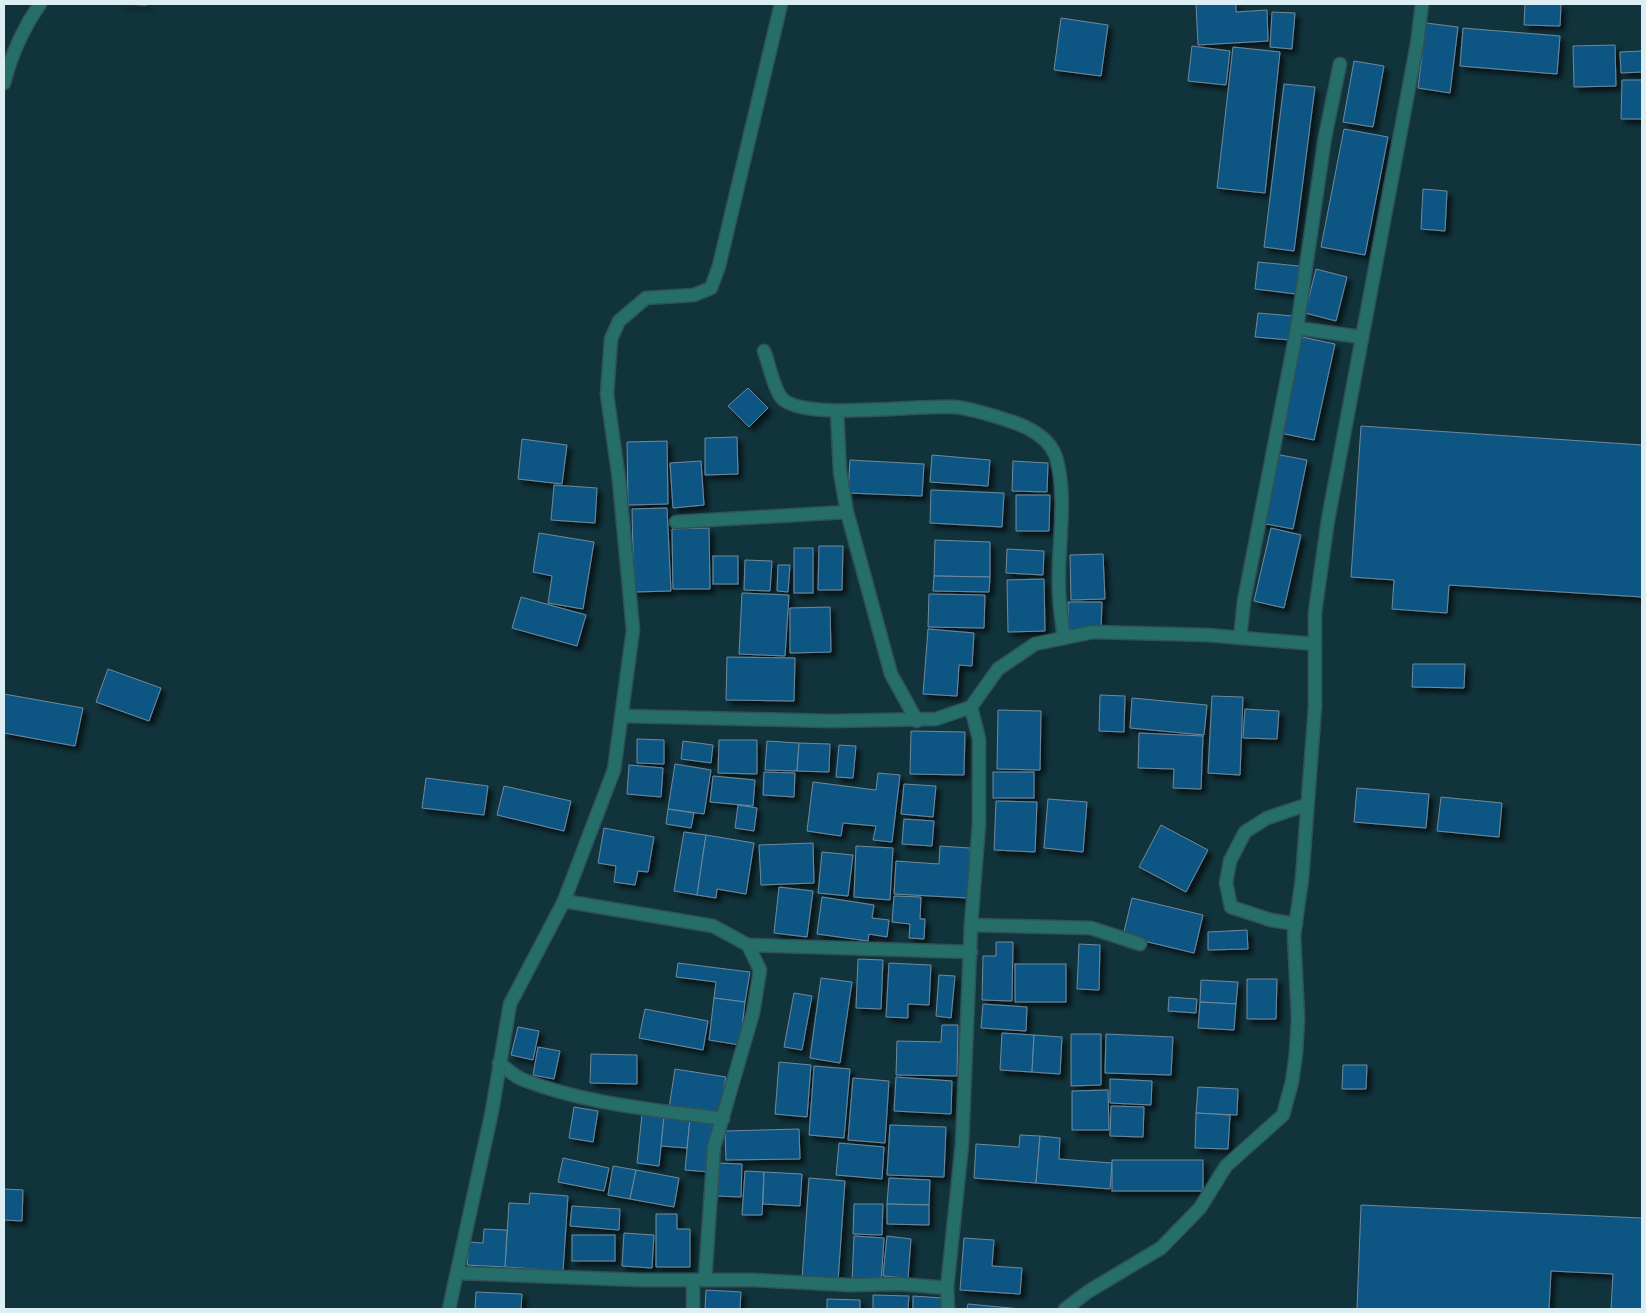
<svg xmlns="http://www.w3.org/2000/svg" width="1646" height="1313" viewBox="0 0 1646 1313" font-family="'IBM Plex Serif',serif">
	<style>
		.building { fill: #0f5784; stroke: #6f889d; filter: url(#shadow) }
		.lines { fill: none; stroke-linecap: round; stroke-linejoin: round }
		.minor-casing { stroke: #315158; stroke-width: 15 }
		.minor { stroke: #256e69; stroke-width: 12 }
	</style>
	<defs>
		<filter id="shadow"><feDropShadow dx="4.5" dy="4.5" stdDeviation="2.5" flood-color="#0009"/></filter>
	</defs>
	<rect width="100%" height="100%" fill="#11333b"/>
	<g class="building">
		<polygon points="119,4 147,4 147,5"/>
		<polygon points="1196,4 1236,4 1236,12 1267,10 1268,41 1198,45"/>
		<polygon points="1525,4 1561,4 1560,26 1524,25"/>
		<polygon points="1272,12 1295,13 1292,49 1270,47"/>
		<polygon points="1061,18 1108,25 1101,76 1054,70"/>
		<polygon points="1426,23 1458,27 1450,93 1418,88"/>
		<polygon points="1463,28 1560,36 1557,74 1460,66"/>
		<polygon points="1615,45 1616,86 1574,87 1573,46"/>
		<polygon points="1192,46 1230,51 1226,85 1188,81"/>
		<polygon points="1233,47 1280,52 1265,193 1217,188"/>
		<polygon points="1642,51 1642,72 1621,73 1620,52"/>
		<polygon points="1354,61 1384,66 1373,127 1343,122"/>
		<polygon points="1622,80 1642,80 1642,119 1621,119"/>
		<polygon points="1284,84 1315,87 1294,251 1264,247"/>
		<polygon points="1344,129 1388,137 1365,255 1321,247"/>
		<polygon points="1423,189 1447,191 1445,231 1421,229"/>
		<polygon points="1258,262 1299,266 1296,294 1255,289"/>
		<polygon points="1316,269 1347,277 1336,321 1305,313"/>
		<polygon points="1258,313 1293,316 1290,340 1255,337"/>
		<polygon points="1302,337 1335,344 1314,440 1280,433"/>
		<polygon points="748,388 768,408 749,427 728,406"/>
		<polygon points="1361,426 1642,445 1642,597 1449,585 1447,613 1392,609 1394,580 1351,577"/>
		<polygon points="737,437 738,474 705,475 705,438"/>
		<polygon points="522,439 567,445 562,484 518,479"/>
		<polygon points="667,441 668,504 628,505 627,442"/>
		<polygon points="1275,454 1307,460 1293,529 1261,523"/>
		<polygon points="932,455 990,460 988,486 930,482"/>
		<polygon points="850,460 924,464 922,496 848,493"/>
		<polygon points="701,461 704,505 673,508 670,463"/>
		<polygon points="1013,461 1048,463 1047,492 1012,491"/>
		<polygon points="554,485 597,488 595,523 551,520"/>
		<polygon points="931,490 1004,493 1002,527 930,523"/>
		<polygon points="1016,495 1050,495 1049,531 1016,531"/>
		<polygon points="667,508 671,591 634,592 632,509"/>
		<polygon points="709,528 710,589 673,589 672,529"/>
		<polygon points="1271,528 1301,535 1284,608 1254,601"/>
		<polygon points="539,533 594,542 583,609 548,603 552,576 533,572"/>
		<polygon points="935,540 990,542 990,577 934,576"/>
		<polygon points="819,546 843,546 842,590 818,590"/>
		<rect x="794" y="548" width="19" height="45"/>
		<polygon points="1007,549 1044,551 1043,575 1006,573"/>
		<polygon points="1103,554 1105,599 1071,600 1070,555"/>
		<rect x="713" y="556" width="25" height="28"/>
		<polygon points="745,560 772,561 770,591 744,590"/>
		<polygon points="778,565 790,565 788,592 777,591"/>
		<polygon points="934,576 990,577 989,592 933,591"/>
		<polygon points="1044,579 1045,631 1008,632 1007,580"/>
		<polygon points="742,593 789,595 785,656 739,654"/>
		<polygon points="929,594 985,595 984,628 928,627"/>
		<polygon points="521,597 586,615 577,646 512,628"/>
		<polygon points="1068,602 1102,602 1101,630 1068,630"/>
		<polygon points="830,607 831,652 790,653 790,608"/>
		<polygon points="928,629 974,633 972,666 959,665 957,696 923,694"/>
		<polygon points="727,657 795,658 794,701 726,700"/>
		<polygon points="1413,664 1465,664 1464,688 1412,687"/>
		<polygon points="108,669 161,688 149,721 96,702"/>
		<polygon points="4,694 83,708 75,746 4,733"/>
		<polygon points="1100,695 1125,696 1124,732 1099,731"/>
		<polygon points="1212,696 1243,697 1240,775 1208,773"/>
		<polygon points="1132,698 1207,705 1204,735 1130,728"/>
		<polygon points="1245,709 1279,711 1277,739 1243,738"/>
		<polygon points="998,710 1041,711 1040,770 997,769"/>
		<polygon points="911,731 965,732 964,775 910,774"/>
		<polygon points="1139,733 1203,736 1201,789 1173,788 1174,769 1138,768"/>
		<polygon points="637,739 664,740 664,764 637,763"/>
		<polygon points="719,740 757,740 757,774 718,773"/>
		<polygon points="683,741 713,745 711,763 681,759"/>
		<polygon points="767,741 799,743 797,771 765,770"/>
		<polygon points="799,743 830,744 829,772 797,771"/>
		<polygon points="839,745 856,746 853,778 836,777"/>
		<polygon points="675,764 711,770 704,814 668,809"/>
		<polygon points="629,765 663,768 661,797 627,794"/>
		<polygon points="764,772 795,773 794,797 763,795"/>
		<rect x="993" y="772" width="41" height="26"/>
		<polygon points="878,773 900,775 892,842 873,840 876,826 843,823 841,836 807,831 813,782 876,790"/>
		<polygon points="713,776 755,780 753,806 710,802"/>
		<polygon points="426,778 488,786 484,815 422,808"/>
		<polygon points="904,784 936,786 933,817 901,814"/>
		<polygon points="504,786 571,801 564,831 497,815"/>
		<polygon points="1357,788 1429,794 1426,828 1354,822"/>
		<polygon points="1441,797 1502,803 1499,837 1437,831"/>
		<polygon points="1048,799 1087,802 1083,852 1044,848"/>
		<polygon points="996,801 1037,802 1035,852 994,850"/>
		<polygon points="738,805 757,808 754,831 735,828"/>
		<polygon points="668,809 694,813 691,828 666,824"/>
		<polygon points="904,819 934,821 932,846 902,844"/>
		<polygon points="1161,825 1208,850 1186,892 1139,867"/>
		<polygon points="604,828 654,837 648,872 638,871 635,885 614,882 616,866 598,863"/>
		<polygon points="684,832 706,835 697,895 674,891"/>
		<polygon points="706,835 754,843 746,894 717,889 716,898 697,895"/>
		<polygon points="813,843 814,883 761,885 759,845"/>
		<polygon points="856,846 893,848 890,900 854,897"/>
		<polygon points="940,846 970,848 968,898 894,894 896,861 939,864"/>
		<polygon points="822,852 853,855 848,896 818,893"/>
		<polygon points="779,887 813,891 807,937 774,933"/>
		<polygon points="894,896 921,897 920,919 925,919 924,939 909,938 910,924 892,922"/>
		<polygon points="822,897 874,905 872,918 889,920 887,937 869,934 868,941 817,934"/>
		<polygon points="1132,898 1203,915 1194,953 1123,936"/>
		<polygon points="1247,930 1248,949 1208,950 1208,932"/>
		<polygon points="996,942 1013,942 1012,1001 982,1000 983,956 996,956"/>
		<polygon points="1079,944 1100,945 1099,990 1077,989"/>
		<polygon points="858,959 883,960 881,1009 856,1008"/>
		<polygon points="678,963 750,972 745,1002 714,998 716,982 676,977"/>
		<polygon points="889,963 931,965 929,1005 908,1004 908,1018 886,1017"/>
		<rect x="1015" y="964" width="51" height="38"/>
		<polygon points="939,975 955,976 951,1018 936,1016"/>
		<polygon points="821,978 852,982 840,1063 810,1058"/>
		<polygon points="1247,979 1277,979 1276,1019 1247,1019"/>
		<polygon points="1201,980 1238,982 1236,1004 1200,1002"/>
		<polygon points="794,993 812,996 802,1050 784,1047"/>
		<polygon points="1169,997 1197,999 1196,1013 1168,1011"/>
		<polygon points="714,998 745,1002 740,1045 709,1040"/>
		<polygon points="1200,1002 1236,1004 1234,1030 1198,1028"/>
		<polygon points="983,1004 1027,1007 1026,1031 981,1028"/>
		<polygon points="645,1009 708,1021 703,1050 639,1038"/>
		<polygon points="942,1025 958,1025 957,1076 896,1075 897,1041 941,1042"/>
		<polygon points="518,1027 539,1031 533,1060 511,1055"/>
		<polygon points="1002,1033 1034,1035 1032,1072 1000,1070"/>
		<polygon points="1071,1034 1101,1034 1101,1085 1071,1086"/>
		<polygon points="1106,1034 1173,1037 1171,1075 1105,1073"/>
		<polygon points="1034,1035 1062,1037 1060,1074 1032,1072"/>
		<polygon points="538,1047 560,1051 554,1079 533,1075"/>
		<polygon points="591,1054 637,1055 637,1084 590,1083"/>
		<polygon points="779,1062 811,1065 807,1117 775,1114"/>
		<polygon points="1343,1065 1367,1065 1366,1089 1342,1089"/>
		<polygon points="814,1066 850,1069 844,1138 809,1135"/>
		<polygon points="675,1069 726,1077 719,1116 669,1108"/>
		<polygon points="896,1077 952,1081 951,1114 894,1111"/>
		<polygon points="853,1078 889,1081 885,1143 848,1140"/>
		<polygon points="1110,1079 1152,1081 1151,1105 1110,1103"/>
		<polygon points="1198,1087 1238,1089 1237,1115 1196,1113"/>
		<polygon points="1108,1090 1109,1130 1072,1130 1072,1091"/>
		<polygon points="1111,1106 1144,1107 1143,1137 1110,1136"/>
		<polygon points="574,1107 598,1111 593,1142 569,1138"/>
		<polygon points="1196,1113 1230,1115 1228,1149 1195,1148"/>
		<polygon points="642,1114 664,1117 659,1166 637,1163"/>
		<polygon points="664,1117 690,1119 687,1148 661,1146"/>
		<polygon points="690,1119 715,1122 709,1172 685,1170"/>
		<polygon points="890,1125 946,1127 944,1177 887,1175"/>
		<polygon points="799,1129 800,1159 726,1160 725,1131"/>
		<polygon points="1020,1135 1040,1136 1036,1183 974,1178 976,1144 1019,1147"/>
		<polygon points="1040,1136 1060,1138 1059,1159 1112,1163 1110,1189 1036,1183"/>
		<polygon points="839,1143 884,1147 882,1179 836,1175"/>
		<polygon points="563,1158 609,1168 604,1191 558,1182"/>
		<rect x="1112" y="1160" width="91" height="31"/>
		<polygon points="716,1163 742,1164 741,1197 715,1196"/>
		<polygon points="613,1166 636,1170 630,1199 608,1195"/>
		<polygon points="636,1170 679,1178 674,1207 630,1199"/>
		<polygon points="745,1171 764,1172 762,1215 742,1215"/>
		<polygon points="764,1172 802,1174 800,1206 763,1204"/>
		<polygon points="809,1178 845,1181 838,1281 802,1279"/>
		<polygon points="889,1178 930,1180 929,1205 887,1204"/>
		<polygon points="4,1189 23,1190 22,1221 4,1220"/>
		<polygon points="530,1193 568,1196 563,1271 505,1267 509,1203 529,1204"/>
		<polygon points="854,1204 883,1204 882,1235 853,1234"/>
		<polygon points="887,1204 929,1205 929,1225 887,1224"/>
		<polygon points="1361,1205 1642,1218 1642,1309 1611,1309 1613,1274 1551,1271 1549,1309 1357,1309"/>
		<polygon points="572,1206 620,1209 619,1230 570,1226"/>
		<polygon points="656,1214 677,1214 677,1229 690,1229 690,1267 656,1267"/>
		<polygon points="484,1229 507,1230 505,1267 467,1265 469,1242 483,1243"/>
		<polygon points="624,1233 654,1235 652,1268 622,1266"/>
		<rect x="572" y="1235" width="43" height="26"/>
		<polygon points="854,1236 884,1238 881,1283 852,1281"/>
		<polygon points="887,1236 911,1239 908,1278 883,1276"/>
		<polygon points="964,1238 994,1240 992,1266 1022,1268 1020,1294 960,1290"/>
		<polygon points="706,1290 741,1292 740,1309 705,1309"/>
		<polygon points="476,1292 522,1294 521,1309 475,1309"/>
		<polygon points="873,1295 909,1296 908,1309 873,1309"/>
		<polygon points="913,1296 943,1298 943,1309 913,1309"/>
		<polygon points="827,1299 860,1300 860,1309 827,1309"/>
		<polygon points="968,1304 1021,1309 967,1309"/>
	</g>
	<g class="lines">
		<defs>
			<g id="minor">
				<path d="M4,83C11,56 24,27 40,4"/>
				<polyline points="1297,328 1325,137 1340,64"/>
				<path d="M764,351C769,363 773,387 781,397C798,422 921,404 955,407C975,409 994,416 1013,422C1030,428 1050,439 1056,457C1068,498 1057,548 1059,589C1059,605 1062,622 1064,638"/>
				<polyline points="837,411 840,472 847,512 891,674 917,721"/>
				<polyline points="676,522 847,512"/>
				<polyline points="1240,638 1244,601 1297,328 1361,337"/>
				<polyline points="623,716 831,721 936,719 971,707 998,669 1035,644 1093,632 1207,635 1315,644 1315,612 1328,520 1417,44 1422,4"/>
				<polyline points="564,901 713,926 748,945 760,970 753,1013 714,1147 705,1280"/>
				<polyline points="1296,924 1271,920 1231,907 1226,883 1230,861 1245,832 1267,818 1306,805"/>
				<polyline points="971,925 1091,928 1140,944"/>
				<polyline points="748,945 971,952"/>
				<path d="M499,1063C507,1069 515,1077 524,1080C585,1104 658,1110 723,1119"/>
				<polyline points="458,1273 639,1280 753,1280 850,1285 901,1284 947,1288"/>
				<polyline points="449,1309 492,1111 510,1004 564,901 614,770 633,630 619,480 607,394 611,339 619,321 646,298 694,295 711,288 719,266 781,4"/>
				<polyline points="693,1309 693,1280"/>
				<polyline points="948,1309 947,1288 962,1145 971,925 979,824 979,739 971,707"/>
				<polyline points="1065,1309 1089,1291 1161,1248 1200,1208 1226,1166 1283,1115 1292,1082 1296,1053 1298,1018 1294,935 1302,879 1315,707 1315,644"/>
			</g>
		</defs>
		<use href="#minor" class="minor-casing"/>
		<use href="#minor" class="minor"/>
	</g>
	<rect width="1646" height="1313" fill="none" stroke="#dbeef3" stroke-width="10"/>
</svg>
